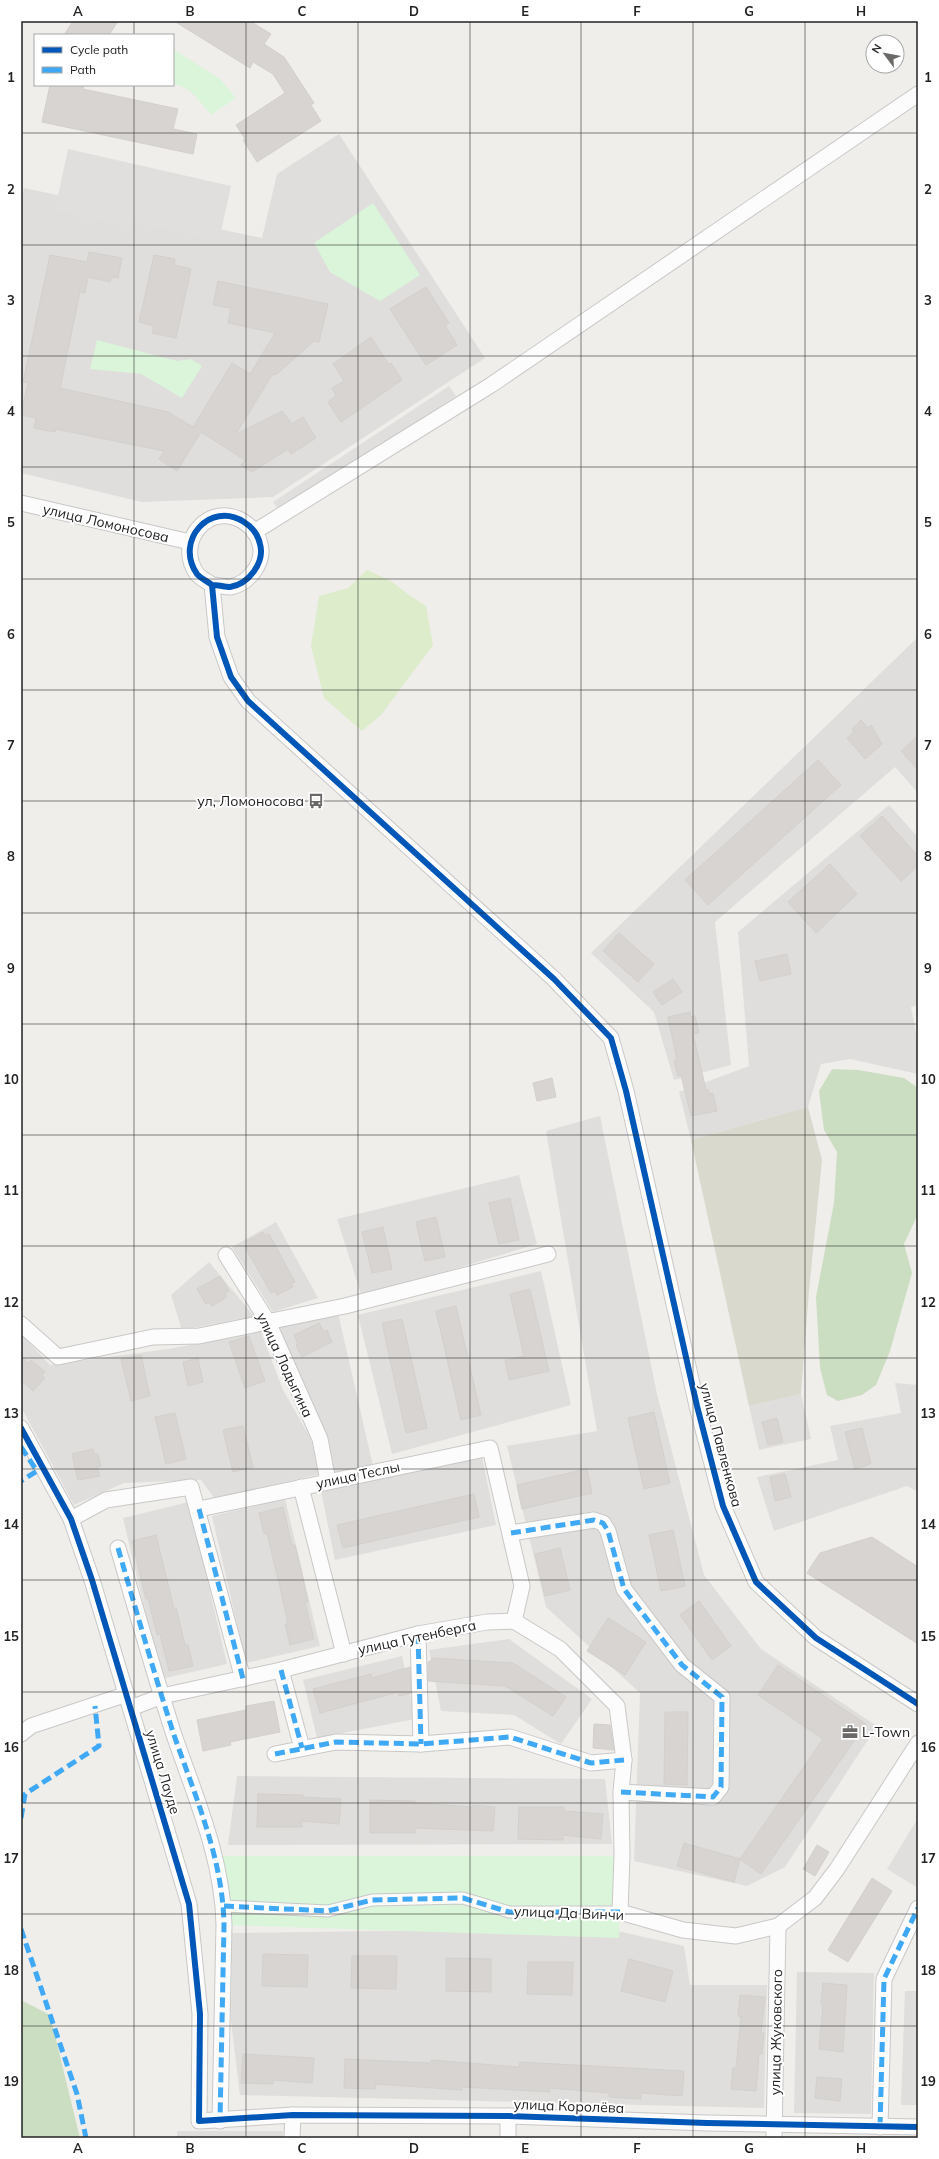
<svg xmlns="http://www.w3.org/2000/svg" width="939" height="2159" viewBox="0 0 939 2159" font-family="Mulish,sans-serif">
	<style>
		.residential { fill: #dfdedc }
		.construction { fill: #d9d9cd }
		.grass { fill: #ddeccb }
		.forest { fill: #cbdec1 }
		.park { fill: #daf5da }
		.parking { fill: #e0dfde }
		.building { fill: #d7d4d2; stroke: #d3d0cc }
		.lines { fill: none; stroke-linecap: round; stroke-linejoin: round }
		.pedestrian-casing { stroke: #c9c8c7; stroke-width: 13 }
		.minor-casing { stroke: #c9c8c7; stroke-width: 17 }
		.pedestrian { stroke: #fdfcfc; stroke-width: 11 }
		.minor { stroke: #fdfcfc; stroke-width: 15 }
		.quiet { stroke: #3fa9f5; stroke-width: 5; stroke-dasharray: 10 5; stroke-linecap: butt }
		.cycleway-casing { stroke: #fff; stroke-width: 8 }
		.cycleway { stroke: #0057b8; stroke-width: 6 }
		.grid { fill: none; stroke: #222; stroke-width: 1; stroke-opacity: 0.55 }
		.labels { text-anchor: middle; stroke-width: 4; stroke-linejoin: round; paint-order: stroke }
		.street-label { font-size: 14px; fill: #222; stroke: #fff }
		.poi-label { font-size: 14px; fill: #222; stroke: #fff; text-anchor: end }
		.neatline { fill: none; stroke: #222; stroke-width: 1.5 }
		.grid-label { font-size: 13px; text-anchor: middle; font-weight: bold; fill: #222 }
	</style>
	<rect width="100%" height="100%" fill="#f0eeeb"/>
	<g class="residential">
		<polygon points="339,134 485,358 273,497 142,502 21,473 21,202 24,188 262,238 277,174"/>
		<polygon points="918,637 918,793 895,767 715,922 731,1065 674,1080 654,1012 591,953"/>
		<polygon points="889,805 918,837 918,1005 911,1007 918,1044 918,1074 850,1059 821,1064 808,1107 691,1140 679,1092 749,1066 738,932"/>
		<polygon points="600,1116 657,1394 704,1575 761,1649 877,1726 785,1867 747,1886 634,1861 640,1693 546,1607 507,1446 597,1431 546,1131"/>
		<polygon points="519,1175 537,1244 362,1297 337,1219"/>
		<polygon points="276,1222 318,1298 273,1312 232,1247"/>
		<polygon points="209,1262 254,1316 182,1330 171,1295"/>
		<polygon points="541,1271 571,1405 392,1454 358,1315"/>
		<polygon points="338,1313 373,1466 333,1474 276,1329"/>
		<polygon points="261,1332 283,1390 311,1439 319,1474 215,1499 201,1480 124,1483 74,1505 21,1407 21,1338 23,1336 50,1365 168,1349"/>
		<polygon points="895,1383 918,1385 918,1492 907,1486 774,1531 757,1477 838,1460 830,1426 901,1413"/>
		<polygon points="801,1394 811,1439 759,1450 749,1406"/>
		<polygon points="482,1457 496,1525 335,1560 321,1491"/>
		<polygon points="285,1499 320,1646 246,1663 212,1516"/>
		<polygon points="189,1502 227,1664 161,1679 123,1518"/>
		<polygon points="509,1639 592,1699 561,1744 514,1715 441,1711 429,1650"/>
		<polygon points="402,1656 415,1719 317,1738 303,1680"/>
		<polygon points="237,1776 605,1779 612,1844 228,1845"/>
		<polygon points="604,1928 684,1946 690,1985 767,1985 764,2108 240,2095 231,2021 232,1933"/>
		<polygon points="797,1972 874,1973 871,2114 794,2113"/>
		<polygon points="905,1991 918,1991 918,2105 901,2105"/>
		<rect x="177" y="2131" width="106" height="7"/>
	</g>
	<polygon class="construction" points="808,1107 822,1160 809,1291 801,1394 749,1406 691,1140"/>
	<polygon class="grass" points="367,570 391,581 409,595 426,606 433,645 381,715 362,731 324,698 311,646 319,596 348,588"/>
	<g class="forest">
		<polygon points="832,1069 858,1070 904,1078 918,1088 917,1216 904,1244 912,1273 890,1351 876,1385 862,1395 838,1401 827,1395 820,1368 816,1297 834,1203 837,1152 824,1130 819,1091"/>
		<polygon points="21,2000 50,2015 80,2138 21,2138"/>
	</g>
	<g class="park">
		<path d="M173,49L220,79L236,98L211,115C201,103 190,86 173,84Z"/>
		<polygon points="373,203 420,275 380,301 330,272 314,243"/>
		<polygon points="97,340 177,361 191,359 202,366 182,398 141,374 90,369"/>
		<polygon points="214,1856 622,1856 619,1938 224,1925"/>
	</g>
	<g class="parking">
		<polygon points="68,149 231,186 219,241 134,222 132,228 55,210"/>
		<polygon points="449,386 456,396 280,512 273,502"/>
		<polygon points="918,1818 918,1888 887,1869"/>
	</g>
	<g class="building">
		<polygon points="73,21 118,21 109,35 64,35"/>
		<polygon points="174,21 250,21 271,34 264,44 284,57 314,103 311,105 321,121 257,162 243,140 245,139 236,125 285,93 273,74 253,62 250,68"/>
		<polygon points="50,85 84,85 83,89 178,109 173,129 197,134 193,154 42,122"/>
		<polygon points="89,252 122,258 118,278 111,277 110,282 88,277 85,293 80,292 60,388 168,412 193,427 232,363 250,374 275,333 228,323 231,308 213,305 218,281 328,304 319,342 314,341 277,374 272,375 236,434 282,411 292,424 303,417 316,438 291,454 288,449 252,472 241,465 245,460 201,432 177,471 159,459 164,451 56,429 55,432 34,428 36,418 21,415 28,383 23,382 50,255 87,262"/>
		<polygon points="154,255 175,259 174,265 191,269 176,338 152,333 154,326 139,322"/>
		<polygon points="426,287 449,323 445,325 457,345 426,365 390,309"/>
		<polygon points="371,337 389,365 391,363 402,380 341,422 328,402 336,396 332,388 344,381 333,364"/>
		<polygon points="861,720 868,728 871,725 882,744 865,759 847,738 854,732 852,729"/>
		<polygon points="918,736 918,770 901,751"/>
		<polygon points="818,760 841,785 708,905 685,880"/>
		<polygon points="882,816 918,856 918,866 901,881 860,836"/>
		<polygon points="830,864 857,894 816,933 788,902"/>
		<polygon points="619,933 654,964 638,982 603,951"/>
		<polygon points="787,954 791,974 760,981 755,961"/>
		<polygon points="673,979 682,992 662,1005 653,992"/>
		<polygon points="690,1012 691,1017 695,1016 699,1033 693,1034 706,1090 708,1090 709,1094 713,1093 717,1111 691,1116 681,1075 678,1076 674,1061 677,1060 668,1017"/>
		<polygon points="552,1078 556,1097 537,1101 533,1083"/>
		<polygon points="510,1198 519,1240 499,1244 489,1203"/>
		<polygon points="436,1217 445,1257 425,1261 416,1222"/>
		<polygon points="383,1227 392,1269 372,1273 362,1232"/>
		<polygon points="263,1232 265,1236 269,1234 295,1282 291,1283 293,1287 277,1295 275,1291 271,1293 245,1247 249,1245 247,1241"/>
		<polygon points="220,1276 229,1291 225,1293 227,1297 212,1306 209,1302 206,1304 197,1289"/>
		<polygon points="530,1289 549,1371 509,1380 505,1360 524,1356 510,1294"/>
		<polygon points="456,1306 481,1415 461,1420 436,1311"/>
		<polygon points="402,1319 427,1428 406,1433 382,1323"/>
		<polygon points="319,1323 324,1332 327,1330 332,1342 302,1357 296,1345 298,1344 294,1335"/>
		<polygon points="249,1336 265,1381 245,1388 229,1342"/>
		<polygon points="141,1355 150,1396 131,1401 121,1359"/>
		<polygon points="21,1356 28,1363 31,1360 45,1372 42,1375 45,1378 33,1391 21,1380"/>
		<polygon points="198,1358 203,1382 188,1386 183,1362"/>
		<polygon points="654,1412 670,1483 644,1489 628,1418"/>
		<polygon points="175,1413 186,1459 166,1464 155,1417"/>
		<polygon points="777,1418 783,1442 768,1445 762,1422"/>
		<polygon points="243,1426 253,1467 233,1472 223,1430"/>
		<polygon points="862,1428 871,1464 855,1469 845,1432"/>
		<polygon points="93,1449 95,1455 98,1454 101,1466 97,1467 100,1476 78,1480 72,1454"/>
		<polygon points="587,1469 592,1493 522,1509 517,1485"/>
		<polygon points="785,1474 791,1497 775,1501 770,1477"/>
		<polygon points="474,1494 479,1517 343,1548 337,1525"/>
		<polygon points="283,1507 292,1545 295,1545 300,1565 308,1602 305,1602 314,1639 290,1645 285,1624 288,1624 280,1587 267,1533 264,1534 259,1513"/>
		<polygon points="673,1530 685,1586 661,1591 649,1535"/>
		<polygon points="156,1535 174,1609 176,1608 185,1645 188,1645 193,1666 169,1671 160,1634 157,1635 148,1598 146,1599 132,1541"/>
		<polygon points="872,1537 918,1567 918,1644 807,1573 820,1553"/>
		<polygon points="560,1548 570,1590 545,1596 535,1554"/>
		<polygon points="699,1601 731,1646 712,1660 680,1615"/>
		<polygon points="608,1618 646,1642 625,1675 587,1651"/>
		<polygon points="432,1658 513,1663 566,1697 553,1716 505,1686 428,1681 428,1662 431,1661"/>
		<polygon points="778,1665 866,1724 761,1874 740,1859 823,1739 758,1695"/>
		<polygon points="410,1667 411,1693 399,1696 398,1692 320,1713 313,1689 371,1674 372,1678"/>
		<polygon points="274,1701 280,1732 230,1742 231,1745 203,1751 197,1720 246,1710 246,1706"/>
		<polygon points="665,1712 688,1712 687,1785 664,1784"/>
		<polygon points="594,1724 610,1725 614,1750 593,1748"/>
		<polygon points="258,1794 303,1795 303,1797 341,1799 339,1824 302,1821 302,1827 257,1827"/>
		<polygon points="370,1800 415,1801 415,1803 473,1807 473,1805 495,1807 493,1831 415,1828 415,1833 370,1833"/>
		<polygon points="519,1807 564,1807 564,1811 603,1814 601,1839 563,1835 563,1840 518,1839"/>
		<polygon points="684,1843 740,1859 734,1882 677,1866"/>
		<polygon points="817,1845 829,1852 815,1876 803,1869"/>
		<polygon points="872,1878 892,1891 848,1962 828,1950"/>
		<polygon points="263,1954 308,1955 307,1987 262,1986"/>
		<polygon points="352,1956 397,1956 396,1989 351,1988"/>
		<polygon points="446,1958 491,1959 491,1992 446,1991"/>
		<polygon points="629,1959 673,1971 665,2002 621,1991"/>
		<polygon points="528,1962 573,1962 572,1995 527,1994"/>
		<polygon points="823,1983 847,1985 843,2052 819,2049 823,2005 821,2004"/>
		<polygon points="740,1995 765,1997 761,2033 764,2033 762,2054 759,2054 756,2091 731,2089 733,2068 736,2068 741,2017 738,2016"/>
		<polygon points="243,2054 314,2058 312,2083 273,2080 273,2084 241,2083"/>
		<polygon points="345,2059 431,2063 431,2060 519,2067 520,2062 684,2071 682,2096 641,2093 641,2099 609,2097 609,2093 550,2088 550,2092 462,2087 462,2090 376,2084 375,2089 344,2088"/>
		<polygon points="817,2077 842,2079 840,2101 815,2098"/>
	</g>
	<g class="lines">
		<defs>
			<polyline id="pedestrian" points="224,1906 328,1911 372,1900 463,1898 509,1912 620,1912"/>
			<g id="minor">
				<polyline points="21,503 190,542"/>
				<polyline points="254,532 491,385 918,94"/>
				<path d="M212,585C218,585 225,587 230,587C249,584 265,562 260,544C258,535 252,527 244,522C210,500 174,541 197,574C200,578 207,581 212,585L217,637L231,677L248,701L554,979L611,1038L626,1091L697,1406L723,1506L756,1582L816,1638L918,1704"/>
				<polyline points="226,1255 268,1322 320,1439 328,1481"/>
				<polyline points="21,1324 58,1357 153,1337 199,1336 345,1306 548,1254"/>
				<polyline points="21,1428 71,1519 92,1580 189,1904 200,2014 199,2121 293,2115 508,2116 707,2123 918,2127"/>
				<polyline points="301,1487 344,1654"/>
				<polyline points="199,1509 490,1448 522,1586 514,1621"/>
				<polyline points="71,1519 106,1500 191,1487 243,1679"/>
				<polyline points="511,1533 594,1520 603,1523 608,1531 624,1589 682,1665 722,1697 721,1787 713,1797 621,1792"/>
				<path d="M118,1548C136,1610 154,1673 174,1735C195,1796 223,1859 224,1925L220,2121"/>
				<polyline points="418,1634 421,1744"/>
				<polyline points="281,1670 302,1748"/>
				<polyline points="131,1708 162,1696 281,1670 418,1634 487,1622 514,1621 560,1649 617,1706 624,1760 621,1792 622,1856 620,1912 683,1930 736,1936 778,1926 815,1898 837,1869 918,1743"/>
				<polyline points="21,1734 31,1726 127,1694"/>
				<polyline points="275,1754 336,1742 421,1744 510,1737 591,1763 624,1760"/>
				<polyline points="880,2127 884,1979 918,1908"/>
				<polyline points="292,2138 293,2115"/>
				<polyline points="508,2138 508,2116"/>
				<polyline points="774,2138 778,1926"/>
			</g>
		</defs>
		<use href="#pedestrian" class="pedestrian-casing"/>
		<use href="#minor" class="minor-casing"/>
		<use href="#pedestrian" class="pedestrian"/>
		<use href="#minor" class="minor"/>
		<g class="quiet">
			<polyline points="21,1447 37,1471 21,1481"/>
			<polyline points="199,1509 243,1679"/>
			<polyline points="511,1533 594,1520 603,1523 608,1531 624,1589 682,1665 722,1697 721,1787 713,1797 621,1792"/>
			<path d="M118,1548C136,1610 154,1673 174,1735C195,1796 223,1859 224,1925L220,2121"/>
			<polyline points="418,1634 421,1744"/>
			<polyline points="281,1670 302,1748"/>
			<polyline points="275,1754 336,1742 421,1744 510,1737 591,1763 624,1760"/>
			<polyline points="21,1818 25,1794 99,1746 95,1706"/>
			<polyline points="224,1906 328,1911 372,1900 463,1898 509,1912 620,1912"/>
			<polyline points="21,1929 77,2094 86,2138"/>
			<polyline points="880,2127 884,1979 918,1908"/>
		</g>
		<defs>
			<g id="cycleway">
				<path d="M212,585C218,585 225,587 230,587C249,584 265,562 260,544C258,535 252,527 244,522C210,500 174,541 197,574C200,578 207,581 212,585L217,637L231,677L248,701L554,979L611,1038L626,1091L697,1406L723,1506L756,1582L816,1638L918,1704"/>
				<polyline points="21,1428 71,1519 92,1580 189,1904 200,2014 199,2121 293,2115 508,2116 707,2123 918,2127"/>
			</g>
		</defs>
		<use href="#cycleway" class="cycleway-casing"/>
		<use href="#cycleway" class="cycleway"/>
	</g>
	<path class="grid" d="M134,21V35M246,21V2138M358,21V2138M470,21V2138M581,21V2138M693,21V2138M805,21V2138M134,85V2138M21,133H918M21,245H918M21,356H918M21,467H918M21,579H918M21,690H918M21,801H918M21,913H918M21,1024H918M21,1135H918M21,1246H918M21,1358H918M21,1469H918M21,1580H918M21,1692H918M21,1803H918M21,1914H918M21,2026H918"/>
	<defs>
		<symbol id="bus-bare" viewBox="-9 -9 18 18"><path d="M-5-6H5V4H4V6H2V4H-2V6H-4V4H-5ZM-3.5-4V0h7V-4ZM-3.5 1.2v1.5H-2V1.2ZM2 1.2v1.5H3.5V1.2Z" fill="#6a6968" stroke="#fff" stroke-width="2.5" paint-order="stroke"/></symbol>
		<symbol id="office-bare" viewBox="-9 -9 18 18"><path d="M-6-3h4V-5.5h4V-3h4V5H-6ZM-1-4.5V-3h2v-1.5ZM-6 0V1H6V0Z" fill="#6a6968" stroke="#fff" stroke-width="2.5" paint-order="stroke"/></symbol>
	</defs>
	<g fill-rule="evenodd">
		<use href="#bus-bare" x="305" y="790" width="22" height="22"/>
		<use href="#office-bare" x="839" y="1721" width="22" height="22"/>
	</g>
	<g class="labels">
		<g class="street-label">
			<text transform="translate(106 523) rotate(13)" y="5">улица Ломоносова</text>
			<text transform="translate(285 1365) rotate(65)" y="5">улица Лодыгина</text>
			<text transform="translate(721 1445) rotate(75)" y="5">улица Павленкова</text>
			<text transform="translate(358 1475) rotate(-12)" y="5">улица Теслы</text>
			<text transform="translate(417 1637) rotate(-12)" y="5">улица Гутенберга</text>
			<text transform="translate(163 1772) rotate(73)" y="5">улица Лауде</text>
			<text transform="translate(569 1913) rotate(2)" y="5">улица Да Винчи</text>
			<text transform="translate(776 2032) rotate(-89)" y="5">улица Жуковского</text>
			<text transform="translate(569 2106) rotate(2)" y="5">улица Королёва</text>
		</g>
		<g class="poi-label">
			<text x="304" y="806">ул, Ломоносова</text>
			<text x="862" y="1737" text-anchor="start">L-Town</text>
		</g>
	</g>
	<rect width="939" height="2159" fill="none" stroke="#ffffff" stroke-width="44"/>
	<rect x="34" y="34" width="140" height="52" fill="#ffffff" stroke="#a7a7a7"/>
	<rect x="42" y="47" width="20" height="6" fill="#0057b8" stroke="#a7a7a7"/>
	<text x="70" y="54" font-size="12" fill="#222222">Cycle path</text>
	<rect x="42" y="67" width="20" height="6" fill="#3fa9f5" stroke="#a7a7a7"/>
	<text x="70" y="74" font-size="12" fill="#222222">Path</text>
	<g transform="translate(885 54) rotate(302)"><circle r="19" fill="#ffffff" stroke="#a7a7a7"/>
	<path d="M0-3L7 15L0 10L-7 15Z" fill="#6a6968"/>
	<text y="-6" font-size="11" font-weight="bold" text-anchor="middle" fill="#222222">N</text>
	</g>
	<rect x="22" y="22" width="895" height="2115" class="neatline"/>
	<g class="grid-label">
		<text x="78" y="16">A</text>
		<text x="190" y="16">B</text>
		<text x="302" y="16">C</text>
		<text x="414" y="16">D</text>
		<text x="525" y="16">E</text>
		<text x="637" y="16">F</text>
		<text x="749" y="16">G</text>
		<text x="861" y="16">H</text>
		<text x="11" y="82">1</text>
		<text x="928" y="82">1</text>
		<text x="11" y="194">2</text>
		<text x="928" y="194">2</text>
		<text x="11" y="305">3</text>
		<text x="928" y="305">3</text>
		<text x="11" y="416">4</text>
		<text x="928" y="416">4</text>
		<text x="11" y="527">5</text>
		<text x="928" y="527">5</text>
		<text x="11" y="639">6</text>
		<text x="928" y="639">6</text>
		<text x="11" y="750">7</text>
		<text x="928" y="750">7</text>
		<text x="11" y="861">8</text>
		<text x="928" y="861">8</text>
		<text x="11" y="973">9</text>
		<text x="928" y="973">9</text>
		<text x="11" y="1084">10</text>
		<text x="928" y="1084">10</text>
		<text x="11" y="1195">11</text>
		<text x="928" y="1195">11</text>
		<text x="11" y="1307">12</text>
		<text x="928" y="1307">12</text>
		<text x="11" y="1418">13</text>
		<text x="928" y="1418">13</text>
		<text x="11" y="1529">14</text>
		<text x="928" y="1529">14</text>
		<text x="11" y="1641">15</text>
		<text x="928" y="1641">15</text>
		<text x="11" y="1752">16</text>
		<text x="928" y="1752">16</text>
		<text x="11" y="1863">17</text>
		<text x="928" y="1863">17</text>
		<text x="11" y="1975">18</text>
		<text x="928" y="1975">18</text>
		<text x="11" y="2086">19</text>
		<text x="928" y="2086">19</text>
		<text x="78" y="2153">A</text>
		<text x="190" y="2153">B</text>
		<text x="302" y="2153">C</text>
		<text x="414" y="2153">D</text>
		<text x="525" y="2153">E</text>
		<text x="637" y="2153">F</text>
		<text x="749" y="2153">G</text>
		<text x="861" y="2153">H</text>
	</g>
</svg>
